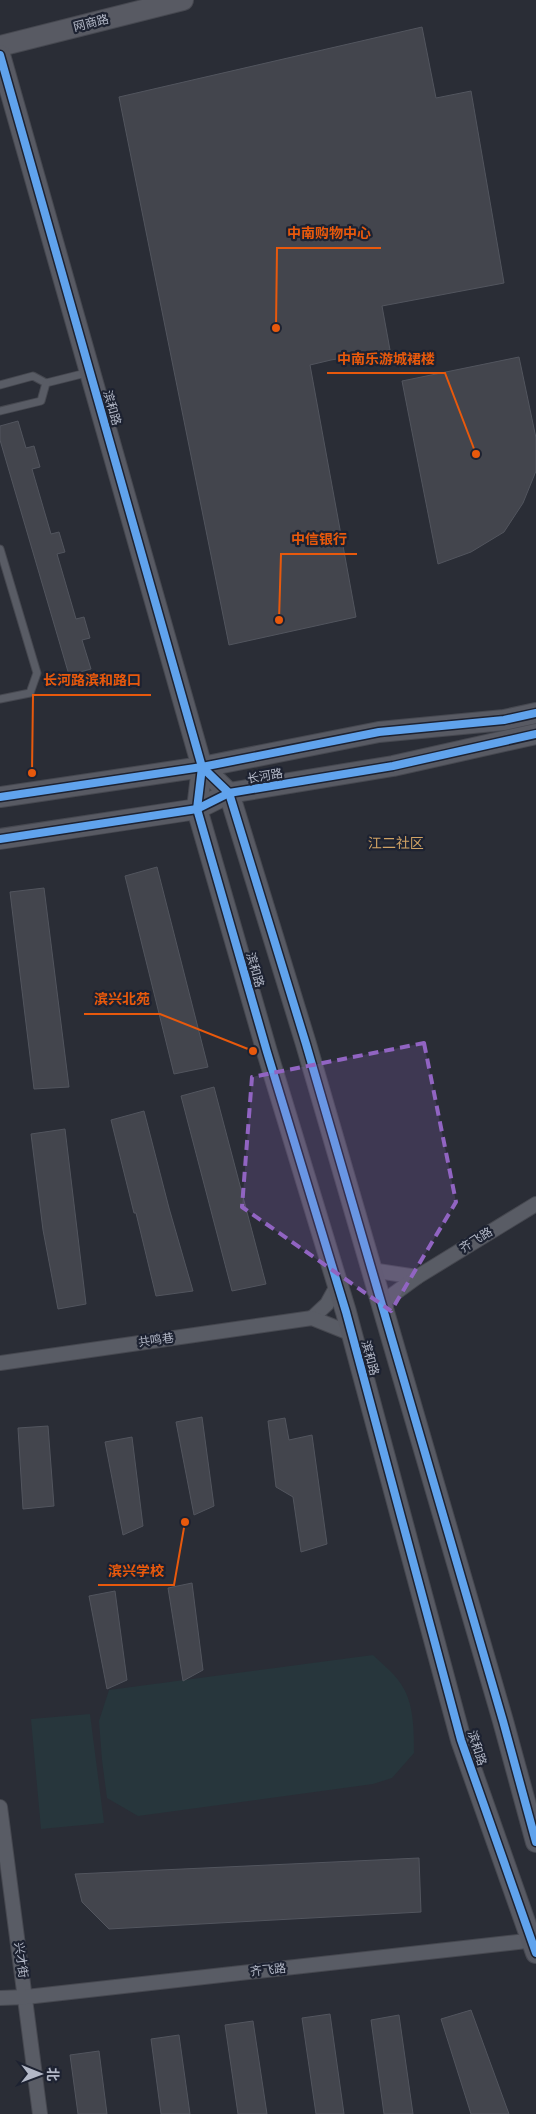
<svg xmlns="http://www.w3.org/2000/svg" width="536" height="2114" viewBox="0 0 536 2114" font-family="Lato,'Noto Sans SC',sans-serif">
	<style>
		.green { fill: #27363c }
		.building { fill: #43454d; stroke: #52555e }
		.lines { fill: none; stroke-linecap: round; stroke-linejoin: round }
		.lane-casing { stroke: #464850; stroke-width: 9 }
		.street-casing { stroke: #464850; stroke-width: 16 }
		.secondary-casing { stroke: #464850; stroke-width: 22 }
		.lane { stroke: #595c65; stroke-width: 7 }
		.street { stroke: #595c65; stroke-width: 14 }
		.secondary { stroke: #585a63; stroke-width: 20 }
		.cycleway-casing { stroke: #1d2231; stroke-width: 11 }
		.cycleway { stroke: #60a3ed; stroke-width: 8 }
		.marked { fill: #9164c2; fill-opacity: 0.2; stroke: #9164c2; stroke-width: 4; stroke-dasharray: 10 6; stroke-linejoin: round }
		.labels { text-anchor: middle; stroke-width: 4.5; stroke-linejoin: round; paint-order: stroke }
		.street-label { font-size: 12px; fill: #b3b8c7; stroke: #1d2231 }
		.neighbourhood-label { font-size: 14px; fill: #d1a364; stroke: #1d2231 }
		.leader { fill: none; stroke: #e8590c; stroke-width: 2 }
		.callout-dot { fill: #e8590c; stroke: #1d2231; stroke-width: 2 }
		.callout-label { font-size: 14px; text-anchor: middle; font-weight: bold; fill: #e8590c; stroke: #1d2231; stroke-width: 4.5; stroke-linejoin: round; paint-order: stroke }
	</style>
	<rect width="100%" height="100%" fill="#2a2d36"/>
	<g class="green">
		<path d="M373,1655C383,1665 397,1675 404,1689C414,1707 414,1733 414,1753L392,1778L373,1784L138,1816L107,1798L102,1760L99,1721L109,1690Z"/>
		<polygon points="90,1714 104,1823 41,1829 31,1719"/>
	</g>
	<g class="building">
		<polygon points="422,27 436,98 471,91 504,283 382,306 390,350 331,360 310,365 356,617 229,645 119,97"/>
		<polygon points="519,357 536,438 536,471 523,503 504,532 471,552 438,564 402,381"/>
		<polygon points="18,421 26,448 34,446 40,467 32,469 51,534 59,532 65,552 57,554 76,619 84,617 90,638 82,640 91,669 69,675 0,440 0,426"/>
		<polygon points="157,867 208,1067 174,1074 125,876"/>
		<polygon points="44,888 69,1087 34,1089 10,892"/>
		<polygon points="214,1087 266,1284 232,1291 181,1096"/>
		<polygon points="144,1111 169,1208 193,1291 156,1296 136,1213 134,1213 111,1120"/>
		<polygon points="65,1129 86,1304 58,1309 43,1230 31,1134"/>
		<polygon points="202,1417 214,1506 194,1515 176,1422"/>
		<polygon points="285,1418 289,1440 312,1435 327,1544 301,1552 293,1497 276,1487 268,1421"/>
		<polygon points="48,1426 54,1506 23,1509 18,1428"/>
		<polygon points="132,1437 143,1526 123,1535 105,1442"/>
		<polygon points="192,1583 203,1670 183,1681 168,1588"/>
		<polygon points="115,1591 127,1680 107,1689 89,1596"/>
		<polygon points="419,1858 421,1912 109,1929 82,1902 75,1874"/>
		<polygon points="471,2010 509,2114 471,2114 441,2019"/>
		<polygon points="330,2014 344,2114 316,2114 302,2018"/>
		<polygon points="399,2015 413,2114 384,2114 371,2020"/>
		<polygon points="253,2021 267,2114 238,2114 225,2025"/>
		<polygon points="179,2035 190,2114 161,2114 151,2039"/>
		<polygon points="99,2051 107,2114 78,2114 70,2055"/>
	</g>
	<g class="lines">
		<defs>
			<g id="lane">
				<polyline points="0,385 33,376 46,383 90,372"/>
				<polyline points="0,411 41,401 46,383"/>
				<polyline points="0,549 37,673 30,693 0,699"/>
			</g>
			<g id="street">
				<polyline points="371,1270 417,1277"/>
				<polyline points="380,1304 417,1277 536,1204"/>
				<polyline points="312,1318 327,1304 338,1284"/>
				<polyline points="0,1363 312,1318 352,1334"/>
				<polyline points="0,1807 40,2114"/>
				<polyline points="0,1998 26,1997 536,1940"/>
			</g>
			<g id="secondary">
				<polyline points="0,46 183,0"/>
				<polyline points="0,55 202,767 197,809 267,1052 346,1312 461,1740 536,1953"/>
				<polyline points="202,767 229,793 306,1044 503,1721 536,1842"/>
				<polyline points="0,797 202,767 379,732 504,720 536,713"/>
				<polyline points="0,839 197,809 229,793 393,766 536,734"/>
			</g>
		</defs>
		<use href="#lane" class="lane-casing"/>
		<use href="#street" class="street-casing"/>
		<use href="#secondary" class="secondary-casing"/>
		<use href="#lane" class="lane"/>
		<use href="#street" class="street"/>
		<use href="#secondary" class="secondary"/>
		<defs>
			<g id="cycleway">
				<polyline points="0,55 202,767 197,809 267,1052 346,1312 461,1740 536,1953"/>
				<polyline points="202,767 229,793 306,1044 503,1721 536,1842"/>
				<polyline points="0,797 202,767 379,732 504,720 536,713"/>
				<polyline points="0,839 197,809 229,793 393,766 536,734"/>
			</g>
		</defs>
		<use href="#cycleway" class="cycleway-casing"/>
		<use href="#cycleway" class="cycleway"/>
	</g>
	<path class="marked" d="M424,1043L456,1202L391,1311L242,1207L252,1077Z"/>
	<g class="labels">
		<g class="street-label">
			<text transform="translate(91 23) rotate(-14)" y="4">网商路</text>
			<text transform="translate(112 408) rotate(74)" y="4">滨和路</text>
			<text transform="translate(265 776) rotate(-10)" y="4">长河路</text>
			<text transform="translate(255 970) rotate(74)" y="4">滨和路</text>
			<text transform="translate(476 1240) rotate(-32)" y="4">齐飞路</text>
			<text transform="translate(156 1340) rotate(-8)" y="4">共鸣巷</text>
			<text transform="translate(370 1358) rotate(75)" y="4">滨和路</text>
			<text transform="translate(477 1748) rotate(72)" y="4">滨和路</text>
			<text transform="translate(21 1960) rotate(82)" y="4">兴才街</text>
			<text transform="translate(268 1970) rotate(-6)" y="4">齐飞路</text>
		</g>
		<g class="neighbourhood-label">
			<text x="396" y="848">江二社区</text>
		</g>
	</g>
	<path class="leader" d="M276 328L277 248H381M476 454L445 373H327M279 620L281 554H357M32 773L33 695H151M253 1051L160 1014H84M185 1522L174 1585H98"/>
	<g class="callout-dot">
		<circle cx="276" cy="328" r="5"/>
		<circle cx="476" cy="454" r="5"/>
		<circle cx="279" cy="620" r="5"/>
		<circle cx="32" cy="773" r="5"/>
		<circle cx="253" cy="1051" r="5"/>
		<circle cx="185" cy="1522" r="5"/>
	</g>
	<g class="callout-label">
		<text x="329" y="238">中南购物中心</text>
		<text x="386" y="364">中南乐游城裙楼</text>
		<text x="319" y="544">中信银行</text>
		<text x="92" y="685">长河路滨和路口</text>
		<text x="122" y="1004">滨兴北苑</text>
		<text x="136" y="1576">滨兴学校</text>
	</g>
	<g transform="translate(40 2074) rotate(91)" stroke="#1d2231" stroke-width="4" paint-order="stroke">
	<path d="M0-4L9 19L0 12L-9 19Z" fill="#b3b8c7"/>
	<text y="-8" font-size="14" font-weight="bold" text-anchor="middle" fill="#b3b8c7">北</text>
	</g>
</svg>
